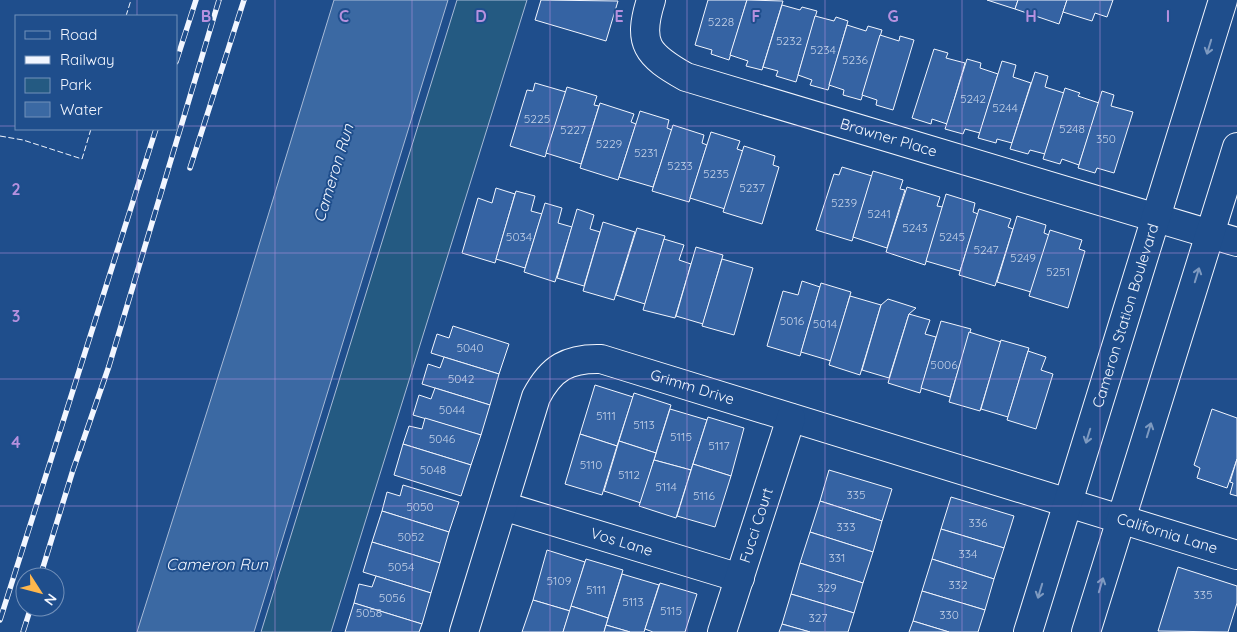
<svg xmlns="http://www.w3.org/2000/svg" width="1237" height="632" viewBox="0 0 1237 632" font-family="Quicksand,sans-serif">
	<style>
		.green { fill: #245a82; stroke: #a8bbd7 }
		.water { fill: #3b69a3; stroke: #a8bbd7 }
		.building { fill: #3563a3; stroke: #f2f6ff }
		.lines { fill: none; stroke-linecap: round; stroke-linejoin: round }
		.minor-casing { stroke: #f2f6ff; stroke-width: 30 }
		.minor { stroke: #1f4e8c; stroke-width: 28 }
		.rail-casing { stroke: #f2f6ff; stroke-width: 5.5 }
		.rail { stroke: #1f4e8c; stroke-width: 4; stroke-dasharray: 11; stroke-linecap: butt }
		.fence { stroke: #f2f6ff; stroke-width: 1; stroke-dasharray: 6 2.5; stroke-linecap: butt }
		.oneway { stroke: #7e9ac0 }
		.grid { fill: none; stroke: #b691df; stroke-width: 1; stroke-opacity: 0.55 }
		.labels { text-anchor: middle; stroke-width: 4; stroke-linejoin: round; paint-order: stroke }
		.number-label { font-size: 12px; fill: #c3d1e8 }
		.street-label { font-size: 15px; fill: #f2f6ff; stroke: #1f4e8c }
		.water-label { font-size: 16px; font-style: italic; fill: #f2f6ff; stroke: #1f4e8c }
		.grid-label { font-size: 16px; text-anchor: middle; font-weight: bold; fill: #b691df; stroke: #1f4e8c; stroke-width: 4; stroke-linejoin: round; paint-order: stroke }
	</style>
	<rect width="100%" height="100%" fill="#1f4e8c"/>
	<polygon class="green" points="457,0 527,0 331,632 261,632"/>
	<polygon class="water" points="334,0 448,0 254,632 137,632 237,317"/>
	<g class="building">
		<polygon points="541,0 618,1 606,41 535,20"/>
		<polygon points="708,0 747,0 729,60 711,54 712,50 695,45"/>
		<polygon points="747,0 783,1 762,70 746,66 748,61 730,55"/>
		<polygon points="987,0 1018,0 1015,9"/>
		<polygon points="1018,0 1067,0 1059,24 1015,9"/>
		<polygon points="1067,0 1113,0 1107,17 1095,13 1092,21 1063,12"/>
		<polygon points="782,5 800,10 802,7 817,11 796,82 776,76 778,71 763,67"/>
		<polygon points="815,16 834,21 836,17 848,21 828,90 810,85 812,80 798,75"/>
		<polygon points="847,25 866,31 868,26 882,30 861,100 843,95 844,90 829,85"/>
		<polygon points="880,35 899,41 900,36 914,40 893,110 876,105 877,100 862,95"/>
		<polygon points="934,49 948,53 946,58 965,63 947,124 932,119 931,124 912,118"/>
		<polygon points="967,59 981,63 980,68 998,74 980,133 965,129 963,134 945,129"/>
		<polygon points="1002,61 1016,65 1013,77 1031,83 1012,143 997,139 996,143 978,138"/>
		<polygon points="1035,72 1048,76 1045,87 1064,93 1045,154 1030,150 1028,154 1010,149"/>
		<polygon points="535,83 566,92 545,157 510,146 527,90 533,91"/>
		<polygon points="567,87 597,96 594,105 599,106 581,164 546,153"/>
		<polygon points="1065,88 1080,93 1078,96 1099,103 1079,165 1062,159 1060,164 1043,159"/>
		<polygon points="1102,91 1114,95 1111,106 1133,112 1114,173 1097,168 1095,173 1078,168"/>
		<polygon points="600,103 634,114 631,122 636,124 618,180 580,168"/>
		<polygon points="640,111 669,120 667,128 672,130 653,187 619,177"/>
		<polygon points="673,125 704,135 702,143 707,145 689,202 652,191"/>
		<polygon points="711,132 740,141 737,149 743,151 725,209 690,198"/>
		<polygon points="744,146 775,156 773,165 779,167 762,224 723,212"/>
		<polygon points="842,167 872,176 852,241 816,230 834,174 839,175"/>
		<polygon points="873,171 903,180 900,189 905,190 887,248 853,237"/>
		<polygon points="907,187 940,197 937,206 943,207 925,265 886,252"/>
		<polygon points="496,188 515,194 495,263 462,253 478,198 492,203"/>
		<polygon points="516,191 535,196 531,211 542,214 525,268 496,259"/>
		<polygon points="946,194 975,203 973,212 978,214 960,271 926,261"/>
		<polygon points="545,203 562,208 558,223 572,227 555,282 524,272"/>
		<polygon points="577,209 594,215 590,229 600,232 584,286 557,278"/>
		<polygon points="979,209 1011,219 1008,227 1013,229 995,286 959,275"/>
		<polygon points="1017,216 1046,225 1044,233 1049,235 1031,292 997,282"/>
		<polygon points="603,222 635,232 614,300 583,291"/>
		<polygon points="637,228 665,236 645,304 616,295"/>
		<polygon points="1050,230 1082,240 1079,249 1085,251 1068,308 1029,296"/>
		<polygon points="664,239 684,245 679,260 691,264 675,318 643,310"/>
		<polygon points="696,247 723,255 703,324 676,316"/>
		<polygon points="722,259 753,268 734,335 702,326"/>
		<polygon points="802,281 820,287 800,356 767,346 783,291 798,295"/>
		<polygon points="821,283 851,292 831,361 801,352"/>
		<polygon points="850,296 881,305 860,375 829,365"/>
		<polygon points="888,299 916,308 909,314 889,378 862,370 881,305"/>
		<polygon points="909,314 930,320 925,334 936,337 920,393 888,383"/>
		<polygon points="941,321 971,329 950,397 921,388"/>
		<polygon points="453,326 509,344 499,374 431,353 437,334 449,338"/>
		<polygon points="969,332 1001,342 980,411 949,402"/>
		<polygon points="1001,340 1029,348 1008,417 981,409"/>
		<polygon points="1028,351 1046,357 1041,370 1053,374 1036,429 1007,420"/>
		<polygon points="444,357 499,374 490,405 422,384 428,364 440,368"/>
		<polygon points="595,385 633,397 617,446 580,434"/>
		<polygon points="435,388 490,405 481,435 413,415 419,395 431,399"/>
		<polygon points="634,393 671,405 656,453 619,441"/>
		<polygon points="670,409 707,420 691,470 654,460"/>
		<polygon points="1212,409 1237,418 1237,459 1227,488 1197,478 1200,468 1194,465"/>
		<polygon points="708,417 744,428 731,476 693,464"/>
		<polygon points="425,418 481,435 471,465 403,444 409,426 422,429"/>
		<polygon points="580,434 617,446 602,495 565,484"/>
		<polygon points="619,441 656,453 641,503 604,491"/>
		<polygon points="403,444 471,465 461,496 394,475"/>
		<polygon points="1237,459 1237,496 1230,494 1233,483 1230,482"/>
		<polygon points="654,460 691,470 676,518 639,506"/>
		<polygon points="693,464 731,476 715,527 677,516"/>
		<polygon points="829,470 892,489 882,521 820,501"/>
		<polygon points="403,485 459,502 449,532 382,511 387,492 400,496"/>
		<polygon points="951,497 1014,516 1004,548 941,529"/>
		<polygon points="820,501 882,521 873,552 810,532"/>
		<polygon points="382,511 449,532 440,563 372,542"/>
		<polygon points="941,529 1004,548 994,579 932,559"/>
		<polygon points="810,532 873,552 863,583 800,563"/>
		<polygon points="372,542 440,563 431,593 363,572"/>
		<polygon points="547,550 585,562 570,611 533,600"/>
		<polygon points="586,559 623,570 608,618 571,606"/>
		<polygon points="932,559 994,579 985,610 922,591"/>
		<polygon points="800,563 863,583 854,613 791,594"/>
		<polygon points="1178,567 1237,586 1237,603 1228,632 1158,631"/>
		<polygon points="622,574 659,585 644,632 630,632 606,625"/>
		<polygon points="376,576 431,593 422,624 354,603 359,584 372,587"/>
		<polygon points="660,583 697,594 685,632 653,632 645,629"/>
		<polygon points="922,591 985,610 978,632 949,632 913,621"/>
		<polygon points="791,594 854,613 848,632 810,632 782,624"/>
		<polygon points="533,600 570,611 563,632 522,632"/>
		<polygon points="354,603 422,624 419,632 345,632"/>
		<polygon points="571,606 608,618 604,632 563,632"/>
		<polygon points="913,621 949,632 909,632"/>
		<polygon points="782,624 810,632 779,632"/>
		<polygon points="606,625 630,632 604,632"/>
	</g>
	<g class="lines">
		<defs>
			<g id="minor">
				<path id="s1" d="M651,0C637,44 647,55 686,77L1237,242"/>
				<path id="s2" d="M503,506L740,578"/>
				<path id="s3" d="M464,632L536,397C551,368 568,358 601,359L1237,555"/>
				<path id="s4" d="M722,632L791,418"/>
				<path id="s5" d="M1028,632L1223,0"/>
				<polyline points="1086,632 1237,147"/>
			</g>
		</defs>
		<use href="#minor" class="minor-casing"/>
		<use href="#minor" class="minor"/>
		<defs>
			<g id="rail">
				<polyline points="176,62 196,0"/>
				<polyline points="190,168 244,0"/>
				<polyline points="40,577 73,470 109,366 219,0"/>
				<polyline points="0,620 156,129"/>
				<polyline points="23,632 31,607"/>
			</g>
		</defs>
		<use href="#rail" class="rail-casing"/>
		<use href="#rail" class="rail"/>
		<g class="fence">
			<polyline points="126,16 131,0"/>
			<polyline points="0,136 23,140 82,159 91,129"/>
		</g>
	</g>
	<defs><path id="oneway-shaft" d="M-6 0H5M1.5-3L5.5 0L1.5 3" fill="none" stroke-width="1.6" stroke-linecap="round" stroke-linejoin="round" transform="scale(1.25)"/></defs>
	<g class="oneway">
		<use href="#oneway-shaft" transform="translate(1209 47) rotate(107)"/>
		<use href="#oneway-shaft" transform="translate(1197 275) rotate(-73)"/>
		<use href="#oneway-shaft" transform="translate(1149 430) rotate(-73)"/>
		<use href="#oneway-shaft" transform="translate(1088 436) rotate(107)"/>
		<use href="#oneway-shaft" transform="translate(1101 585) rotate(-73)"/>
		<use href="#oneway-shaft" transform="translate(1040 591) rotate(107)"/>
	</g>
	<path class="grid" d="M137,0V16M275,0V632M412,0V632M550,0V632M687,0V632M825,0V632M962,0V632M1100,0V632M0,126H16M176,126H1237M137,129V632M0,253H1237M0,379H1237M0,506H1237"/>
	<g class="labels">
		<g class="number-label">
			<text x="721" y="26">5228</text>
			<text x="789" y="45">5232</text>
			<text x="823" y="54">5234</text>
			<text x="855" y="64">5236</text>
			<text x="973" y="103">5242</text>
			<text x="1005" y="112">5244</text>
			<text x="537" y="123">5225</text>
			<text x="1072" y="133">5248</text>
			<text x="573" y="134">5227</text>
			<text x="1106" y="143">350</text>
			<text x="609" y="148">5229</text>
			<text x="646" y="157">5231</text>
			<text x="680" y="170">5233</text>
			<text x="716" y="178">5235</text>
			<text x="752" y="192">5237</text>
			<text x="844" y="207">5239</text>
			<text x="879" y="218">5241</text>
			<text x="915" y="232">5243</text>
			<text x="519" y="241">5034</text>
			<text x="952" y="241">5245</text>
			<text x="986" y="254">5247</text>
			<text x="1023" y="262">5249</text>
			<text x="1058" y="276">5251</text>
			<text x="792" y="325">5016</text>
			<text x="825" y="328">5014</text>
			<text x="470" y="352">5040</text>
			<text x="944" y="369">5006</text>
			<text x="461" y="383">5042</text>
			<text x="452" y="414">5044</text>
			<text x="606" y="420">5111</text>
			<text x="644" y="429">5113</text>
			<text x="681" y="441">5115</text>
			<text x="442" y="443">5046</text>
			<text x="719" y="450">5117</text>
			<text x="591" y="469">5110</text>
			<text x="433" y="474">5048</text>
			<text x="629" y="479">5112</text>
			<text x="666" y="491">5114</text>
			<text x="856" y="499">335</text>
			<text x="704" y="500">5116</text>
			<text x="420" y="511">5050</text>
			<text x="978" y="527">336</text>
			<text x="846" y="531">333</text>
			<text x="411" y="541">5052</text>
			<text x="968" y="558">334</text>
			<text x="837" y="562">331</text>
			<text x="401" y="571">5054</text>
			<text x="559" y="585">5109</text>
			<text x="958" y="589">332</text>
			<text x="827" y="592">329</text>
			<text x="596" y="594">5111</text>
			<text x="1203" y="599">335</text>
			<text x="392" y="602">5056</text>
			<text x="633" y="606">5113</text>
			<text x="671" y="615">5115</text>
			<text x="369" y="617">5058</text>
			<text x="949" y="619">330</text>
			<text x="818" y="622">327</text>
		</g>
		<g class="street-label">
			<text dy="5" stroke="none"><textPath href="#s1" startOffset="308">Brawner Place</textPath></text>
			<text dy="5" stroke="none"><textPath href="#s5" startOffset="331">Cameron Station Boulevard</textPath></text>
			<text dy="5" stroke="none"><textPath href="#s3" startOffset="422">Grimm Drive</textPath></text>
			<text dy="5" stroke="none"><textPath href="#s4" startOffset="112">Fucci Court</textPath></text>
			<text dy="5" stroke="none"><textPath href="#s3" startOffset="919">California Lane</textPath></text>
			<text dy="5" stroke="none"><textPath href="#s2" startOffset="124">Vos Lane</textPath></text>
		</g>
		<g class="water-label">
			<text transform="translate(333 173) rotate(-73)" y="6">Cameron Run</text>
			<text x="217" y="570">Cameron Run</text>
		</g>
	</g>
	<g class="grid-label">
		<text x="206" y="22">B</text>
		<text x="344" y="22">C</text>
		<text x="481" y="22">D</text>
		<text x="619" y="22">E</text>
		<text x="756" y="22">F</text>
		<text x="893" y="22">G</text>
		<text x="1031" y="22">H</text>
		<text x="1168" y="22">I</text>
		<text x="16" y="195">2</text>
		<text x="16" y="322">3</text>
		<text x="16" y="448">4</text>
	</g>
	<rect x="15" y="15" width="162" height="115" fill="#1f4e8c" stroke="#7391ba"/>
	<rect x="25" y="31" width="25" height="8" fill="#1f4e8c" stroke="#7391ba"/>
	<text x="60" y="40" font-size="15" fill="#f2f6ff">Road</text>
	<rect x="25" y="56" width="25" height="8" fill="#f2f6ff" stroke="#7391ba"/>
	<text x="60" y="65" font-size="15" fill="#f2f6ff">Railway</text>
	<rect x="25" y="78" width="25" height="15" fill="#245a82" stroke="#7391ba"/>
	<text x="60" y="90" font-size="15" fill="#f2f6ff">Park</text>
	<rect x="25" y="102" width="25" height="15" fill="#3b69a3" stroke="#7391ba"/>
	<text x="60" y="115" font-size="15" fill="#f2f6ff">Water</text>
	<g transform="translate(40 592) rotate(126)"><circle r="24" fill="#1f4e8c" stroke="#7391ba"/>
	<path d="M0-4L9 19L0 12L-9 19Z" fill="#ffb74d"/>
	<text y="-8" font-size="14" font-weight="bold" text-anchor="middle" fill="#f2f6ff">N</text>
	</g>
</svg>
